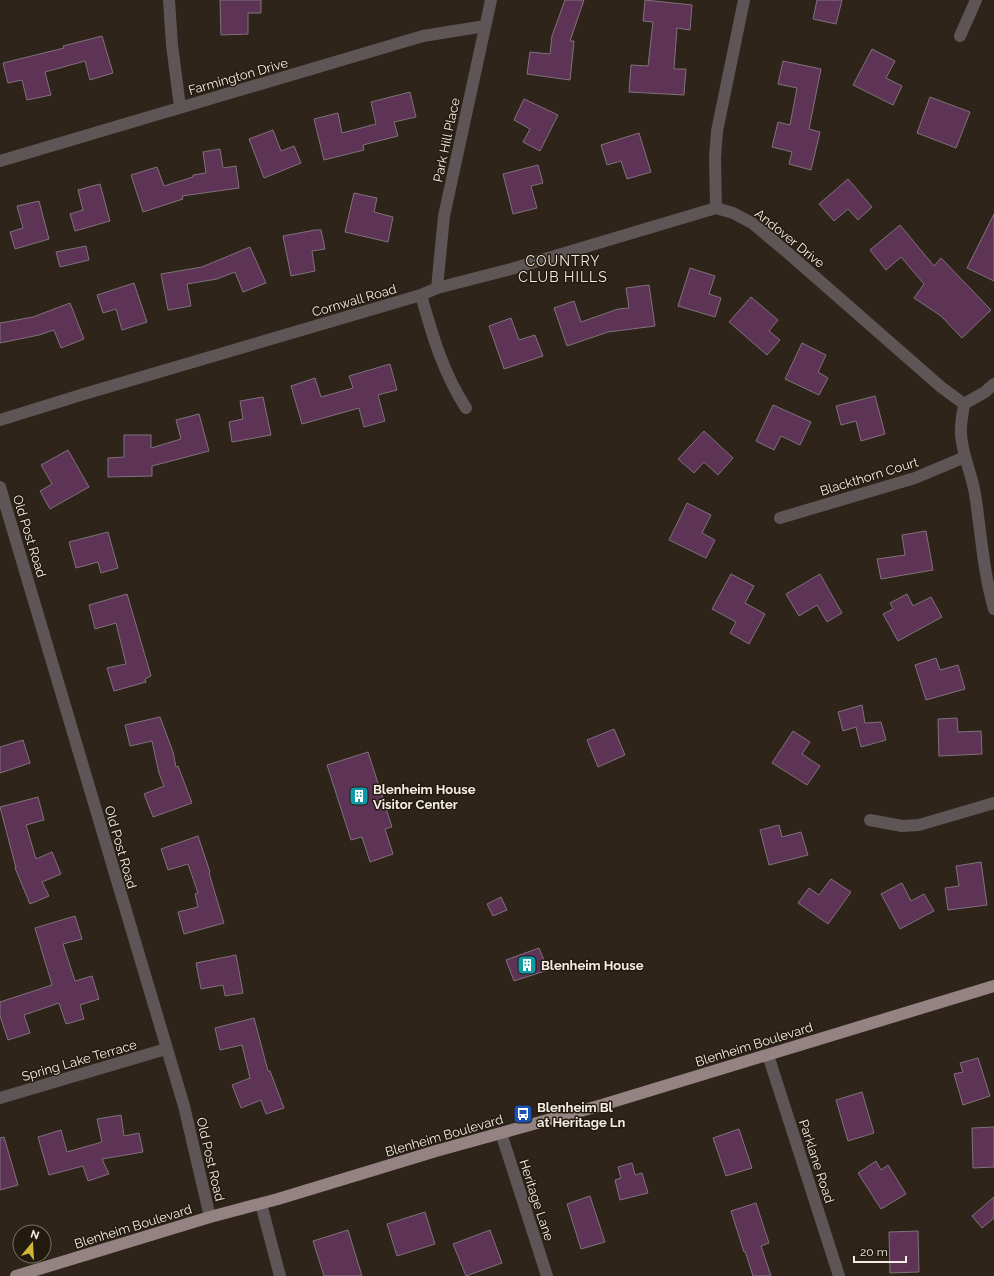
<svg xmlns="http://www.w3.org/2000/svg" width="994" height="1276" viewBox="0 0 994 1276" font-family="Raleway,sans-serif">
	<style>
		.building { fill: #5d3456; stroke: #80717c }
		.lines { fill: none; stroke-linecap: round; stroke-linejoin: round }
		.minor { stroke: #5e5556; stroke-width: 12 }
		.major { stroke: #958384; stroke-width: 12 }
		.labels { text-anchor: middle; stroke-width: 3; stroke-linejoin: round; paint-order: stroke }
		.street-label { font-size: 13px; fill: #f3ede5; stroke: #241b0f }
		.poi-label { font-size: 13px; font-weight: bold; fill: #f3ede5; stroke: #241b0f; text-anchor: start }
		.neighbourhood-label { font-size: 14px; letter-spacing: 1px; fill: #f3ede5; stroke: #241b0f }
	</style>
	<rect width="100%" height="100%" fill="#2e2419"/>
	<g class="building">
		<polygon points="220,0 261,0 261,13 248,13 248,34 221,35"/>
		<polygon points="565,0 584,0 570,41 574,41 570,80 527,74 530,52 550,54 552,36"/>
		<polygon points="645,0 692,5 690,30 677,28 674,69 686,69 684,95 629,92 631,65 648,66 653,22 643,21"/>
		<polygon points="817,0 842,0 836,24 813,19"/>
		<polygon points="102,36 113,73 90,80 85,61 45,72 51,95 27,100 22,80 8,83 3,63 64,48 63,46"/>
		<polygon points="872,49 895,61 886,78 902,86 893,105 853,85"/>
		<polygon points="783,61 821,69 809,129 820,132 811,170 789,164 792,152 772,147 778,122 790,125 797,88 778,84"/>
		<polygon points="410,92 416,117 394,122 398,136 363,145 364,150 324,160 314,119 338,113 342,133 376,124 371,102"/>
		<polygon points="930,97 970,112 956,148 917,133"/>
		<polygon points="524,99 558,115 540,151 523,142 530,129 514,120"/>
		<polygon points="273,130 281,151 294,146 301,163 264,178 249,139"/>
		<polygon points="639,133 651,172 627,179 621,161 607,165 601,145"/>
		<polygon points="220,149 223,168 236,166 239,188 182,196 183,199 143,212 131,175 157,167 164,186 193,177 193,175 206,173 203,152"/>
		<polygon points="538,165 543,183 531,186 537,208 513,214 503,174"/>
		<polygon points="848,179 872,207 858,220 848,209 834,221 819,204"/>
		<polygon points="100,184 110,221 75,231 70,214 83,210 78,190"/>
		<polygon points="354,193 377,198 374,212 393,217 388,242 345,232"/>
		<polygon points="39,201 49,239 15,249 10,232 23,228 17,206"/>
		<polygon points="994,214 994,281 967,268"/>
		<polygon points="900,225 934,266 941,258 991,310 962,338 941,316 914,298 924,284 901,257 886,270 870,250"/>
		<polygon points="315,230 321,230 325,249 312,251 315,271 291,276 283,236"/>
		<polygon points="86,246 89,260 60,267 56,252"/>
		<polygon points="250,247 266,283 243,292 235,272 217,279 187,284 191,306 168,310 161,274 202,267"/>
		<polygon points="690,268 715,276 709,294 721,298 715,317 678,306"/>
		<polygon points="134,283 147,322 122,330 116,309 103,313 97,295"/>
		<polygon points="649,285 655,326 608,332 567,346 554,308 574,301 581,322 618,309 629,308 626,288"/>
		<polygon points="751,297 778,320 769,331 780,340 767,355 729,322"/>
		<polygon points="70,303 84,339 61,348 54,330 39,335 0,343 0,323 33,317"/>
		<polygon points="511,318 519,340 535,335 543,356 504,369 489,326"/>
		<polygon points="802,343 826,355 818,372 828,378 819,395 785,379"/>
		<polygon points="390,364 397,390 378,395 385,421 364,427 359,408 302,424 291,386 315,378 321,397 353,388 349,376"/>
		<polygon points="875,396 885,434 861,441 856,421 841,425 836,406"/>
		<polygon points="263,397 271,435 232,442 229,422 243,419 240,401"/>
		<polygon points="773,405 811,422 800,445 781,436 774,450 756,441"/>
		<polygon points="199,414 209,451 152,466 152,476 108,477 108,458 124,457 124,435 151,435 151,448 181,439 176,420"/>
		<polygon points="704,431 733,458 718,475 704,462 694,473 678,459"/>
		<polygon points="68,450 89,487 50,509 40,491 52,484 41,465"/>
		<polygon points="687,503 711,515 702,533 715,540 706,558 669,540"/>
		<polygon points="926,531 933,570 881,579 877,559 905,555 902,535"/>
		<polygon points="108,532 118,568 101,573 98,562 76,568 69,542"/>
		<polygon points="731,574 754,586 745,603 765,614 749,644 730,633 736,622 712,609"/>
		<polygon points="820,574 842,613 827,622 817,605 799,616 786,594"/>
		<polygon points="127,594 151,676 145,679 146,682 114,691 107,668 126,664 116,623 95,629 89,605"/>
		<polygon points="907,594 913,606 931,597 942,617 898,641 883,614 893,609 890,603"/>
		<polygon points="936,658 940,670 958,665 965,689 926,700 915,665"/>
		<polygon points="862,705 865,723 881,722 886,740 861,747 856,727 843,731 838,712"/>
		<polygon points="160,717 173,752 176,767 178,766 192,803 153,817 144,794 164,786 159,773 152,741 130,746 125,725"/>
		<polygon points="957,718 958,732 981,731 982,754 939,756 938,719"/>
		<polygon points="614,729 625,755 598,767 587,740"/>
		<polygon points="793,731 810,742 802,754 820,766 807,785 772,763"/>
		<polygon points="23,740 30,763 0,773 0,747"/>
		<polygon points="368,752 392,827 385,829 393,854 370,862 362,837 351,840 327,765"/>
		<polygon points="38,797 44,820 26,825 36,859 52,852 61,874 42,882 49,896 30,904 15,868 16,868 0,807"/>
		<polygon points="779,825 782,837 801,832 808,855 769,865 760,830"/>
		<polygon points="198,836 210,872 209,873 224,923 184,934 178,912 198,907 195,894 198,893 188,864 168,870 161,849"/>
		<polygon points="981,862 987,905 948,910 945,888 959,886 956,866"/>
		<polygon points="831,879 851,892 828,924 798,903 809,888 819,895"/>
		<polygon points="902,883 911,901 924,894 934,911 900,929 881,894"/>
		<polygon points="501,897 507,910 493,916 487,904"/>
		<polygon points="75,916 82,939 63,944 75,981 92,976 99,999 80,1005 84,1019 66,1024 59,1003 24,1015 30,1033 8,1040 0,1016 0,1002 52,985 35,928"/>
		<polygon points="539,948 548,970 514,981 506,960"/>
		<polygon points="236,955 243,993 225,996 223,985 201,989 196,963"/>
		<polygon points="254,1018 268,1071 270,1071 284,1108 266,1114 261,1100 241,1108 232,1085 250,1078 242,1045 220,1050 215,1028"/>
		<polygon points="978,1058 990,1096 963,1105 954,1074 963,1072 960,1063"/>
		<polygon points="862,1092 874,1133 848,1141 836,1100"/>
		<polygon points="121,1115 124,1136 139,1133 143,1152 102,1159 109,1174 88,1181 83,1166 49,1175 38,1137 61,1130 67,1152 102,1142 97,1119"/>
		<polygon points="994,1127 994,1167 973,1168 972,1128"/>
		<polygon points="739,1129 752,1168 726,1176 713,1138"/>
		<polygon points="4,1137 18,1185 0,1190 0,1138"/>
		<polygon points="876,1161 881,1170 888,1165 906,1194 881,1209 858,1173"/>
		<polygon points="632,1163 635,1175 642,1173 648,1193 620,1200 615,1180 621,1178 618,1167"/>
		<polygon points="590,1196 605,1242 581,1249 567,1204"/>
		<polygon points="994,1197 994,1218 982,1228 972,1216"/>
		<polygon points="756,1203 769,1243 761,1246 771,1276 753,1276 745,1251 744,1252 731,1211"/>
		<polygon points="425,1212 435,1244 397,1256 387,1224"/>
		<polygon points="348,1230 362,1276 324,1276 313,1241"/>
		<polygon points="490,1230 502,1263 466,1276 453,1244"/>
		<polygon points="918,1231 919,1272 890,1273 889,1232"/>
	</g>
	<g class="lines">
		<g class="minor">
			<polyline points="169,0 172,45 180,107"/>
			<polyline points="960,36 976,0"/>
			<polyline points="0,161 423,36 485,26"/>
			<polyline points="716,208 733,213 752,223 788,253 941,387 964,404"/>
			<polyline points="716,208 715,157 717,131 744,0"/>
			<polyline points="437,288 444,216 491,0"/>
			<path d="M421,295C432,334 443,373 466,408"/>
			<path d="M964,404C963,413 960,424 961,434C962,455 972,474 975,494C981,532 983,571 994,609"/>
			<polyline points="964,404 985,392 994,384"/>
			<polyline points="0,420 84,394 421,295 437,288 511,269 716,208"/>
			<polyline points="0,487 184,1106 210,1217"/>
			<polyline points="780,518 915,478 965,457"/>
			<polyline points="870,820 902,826 919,825 994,803"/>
			<polyline points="768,1055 839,1276"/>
			<polyline points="0,1098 166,1049"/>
			<polyline points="501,1133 547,1276"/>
			<polyline points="261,1204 280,1276"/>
		</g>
		<polyline class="major" points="16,1276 210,1217 278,1199 436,1151 602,1105 994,986"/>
	</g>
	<defs>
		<symbol id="building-square" viewBox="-11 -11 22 22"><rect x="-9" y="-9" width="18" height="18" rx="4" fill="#0f9aa8" stroke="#241b0f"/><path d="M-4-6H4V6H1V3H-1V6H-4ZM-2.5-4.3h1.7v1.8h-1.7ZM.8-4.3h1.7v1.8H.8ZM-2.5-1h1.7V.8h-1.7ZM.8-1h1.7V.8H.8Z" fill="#fff"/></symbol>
		<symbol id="bus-square" viewBox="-11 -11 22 22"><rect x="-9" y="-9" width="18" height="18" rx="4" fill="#1a4fb4" stroke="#241b0f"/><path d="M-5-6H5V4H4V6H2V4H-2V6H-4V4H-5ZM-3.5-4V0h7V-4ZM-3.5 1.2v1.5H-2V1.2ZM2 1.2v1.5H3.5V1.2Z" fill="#fff"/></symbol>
	</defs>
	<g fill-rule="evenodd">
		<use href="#building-square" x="348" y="785" width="22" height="22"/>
		<use href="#building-square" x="516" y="954" width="22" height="22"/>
		<use href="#bus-square" x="512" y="1103" width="22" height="22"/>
	</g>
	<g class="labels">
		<g class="street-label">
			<text transform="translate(238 76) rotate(-16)" y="5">Farmington Drive</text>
			<text transform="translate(446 140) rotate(-78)" y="5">Park Hill Place</text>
			<text transform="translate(790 238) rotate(39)" y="5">Andover Drive</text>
			<text transform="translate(354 300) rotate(-16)" y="5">Cornwall Road</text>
			<text transform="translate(869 476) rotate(-17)" y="5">Blackthorn Court</text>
			<text transform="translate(30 536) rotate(73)" y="5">Old Post Road</text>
			<text transform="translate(121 847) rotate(74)" y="5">Old Post Road</text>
			<text transform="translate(754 1044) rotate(-17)" y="5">Blenheim Boulevard</text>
			<text transform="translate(79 1060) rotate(-16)" y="5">Spring Lake Terrace</text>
			<text transform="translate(444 1135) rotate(-16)" y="5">Blenheim Boulevard</text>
			<text transform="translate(211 1159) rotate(77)" y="5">Old Post Road</text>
			<text transform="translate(817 1161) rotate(72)" y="5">Parklane Road</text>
			<text transform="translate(537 1200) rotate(72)" y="5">Heritage Lane</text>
			<text transform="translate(133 1226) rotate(-17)" y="5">Blenheim Boulevard</text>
		</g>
		<g class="poi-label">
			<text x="373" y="794">Blenheim House<tspan x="373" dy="15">Visitor Center</tspan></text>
			<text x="541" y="970">Blenheim House</text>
			<text x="537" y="1112">Blenheim Bl<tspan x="537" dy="15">at Heritage Ln</tspan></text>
		</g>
		<g class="neighbourhood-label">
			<text x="563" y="266">COUNTRY<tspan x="563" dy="16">CLUB HILLS</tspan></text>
		</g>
	</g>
	<g transform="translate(32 1244) rotate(18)"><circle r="19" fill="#241b0f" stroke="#776f65"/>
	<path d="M0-3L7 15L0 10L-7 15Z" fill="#d0b736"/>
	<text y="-6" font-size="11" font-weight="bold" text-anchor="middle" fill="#f3ede5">N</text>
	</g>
	<path d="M854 1256v6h52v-6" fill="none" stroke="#f3ede5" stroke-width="2"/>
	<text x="860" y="1256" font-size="12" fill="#f3ede5" stroke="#241b0f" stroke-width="3" paint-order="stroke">20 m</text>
</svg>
